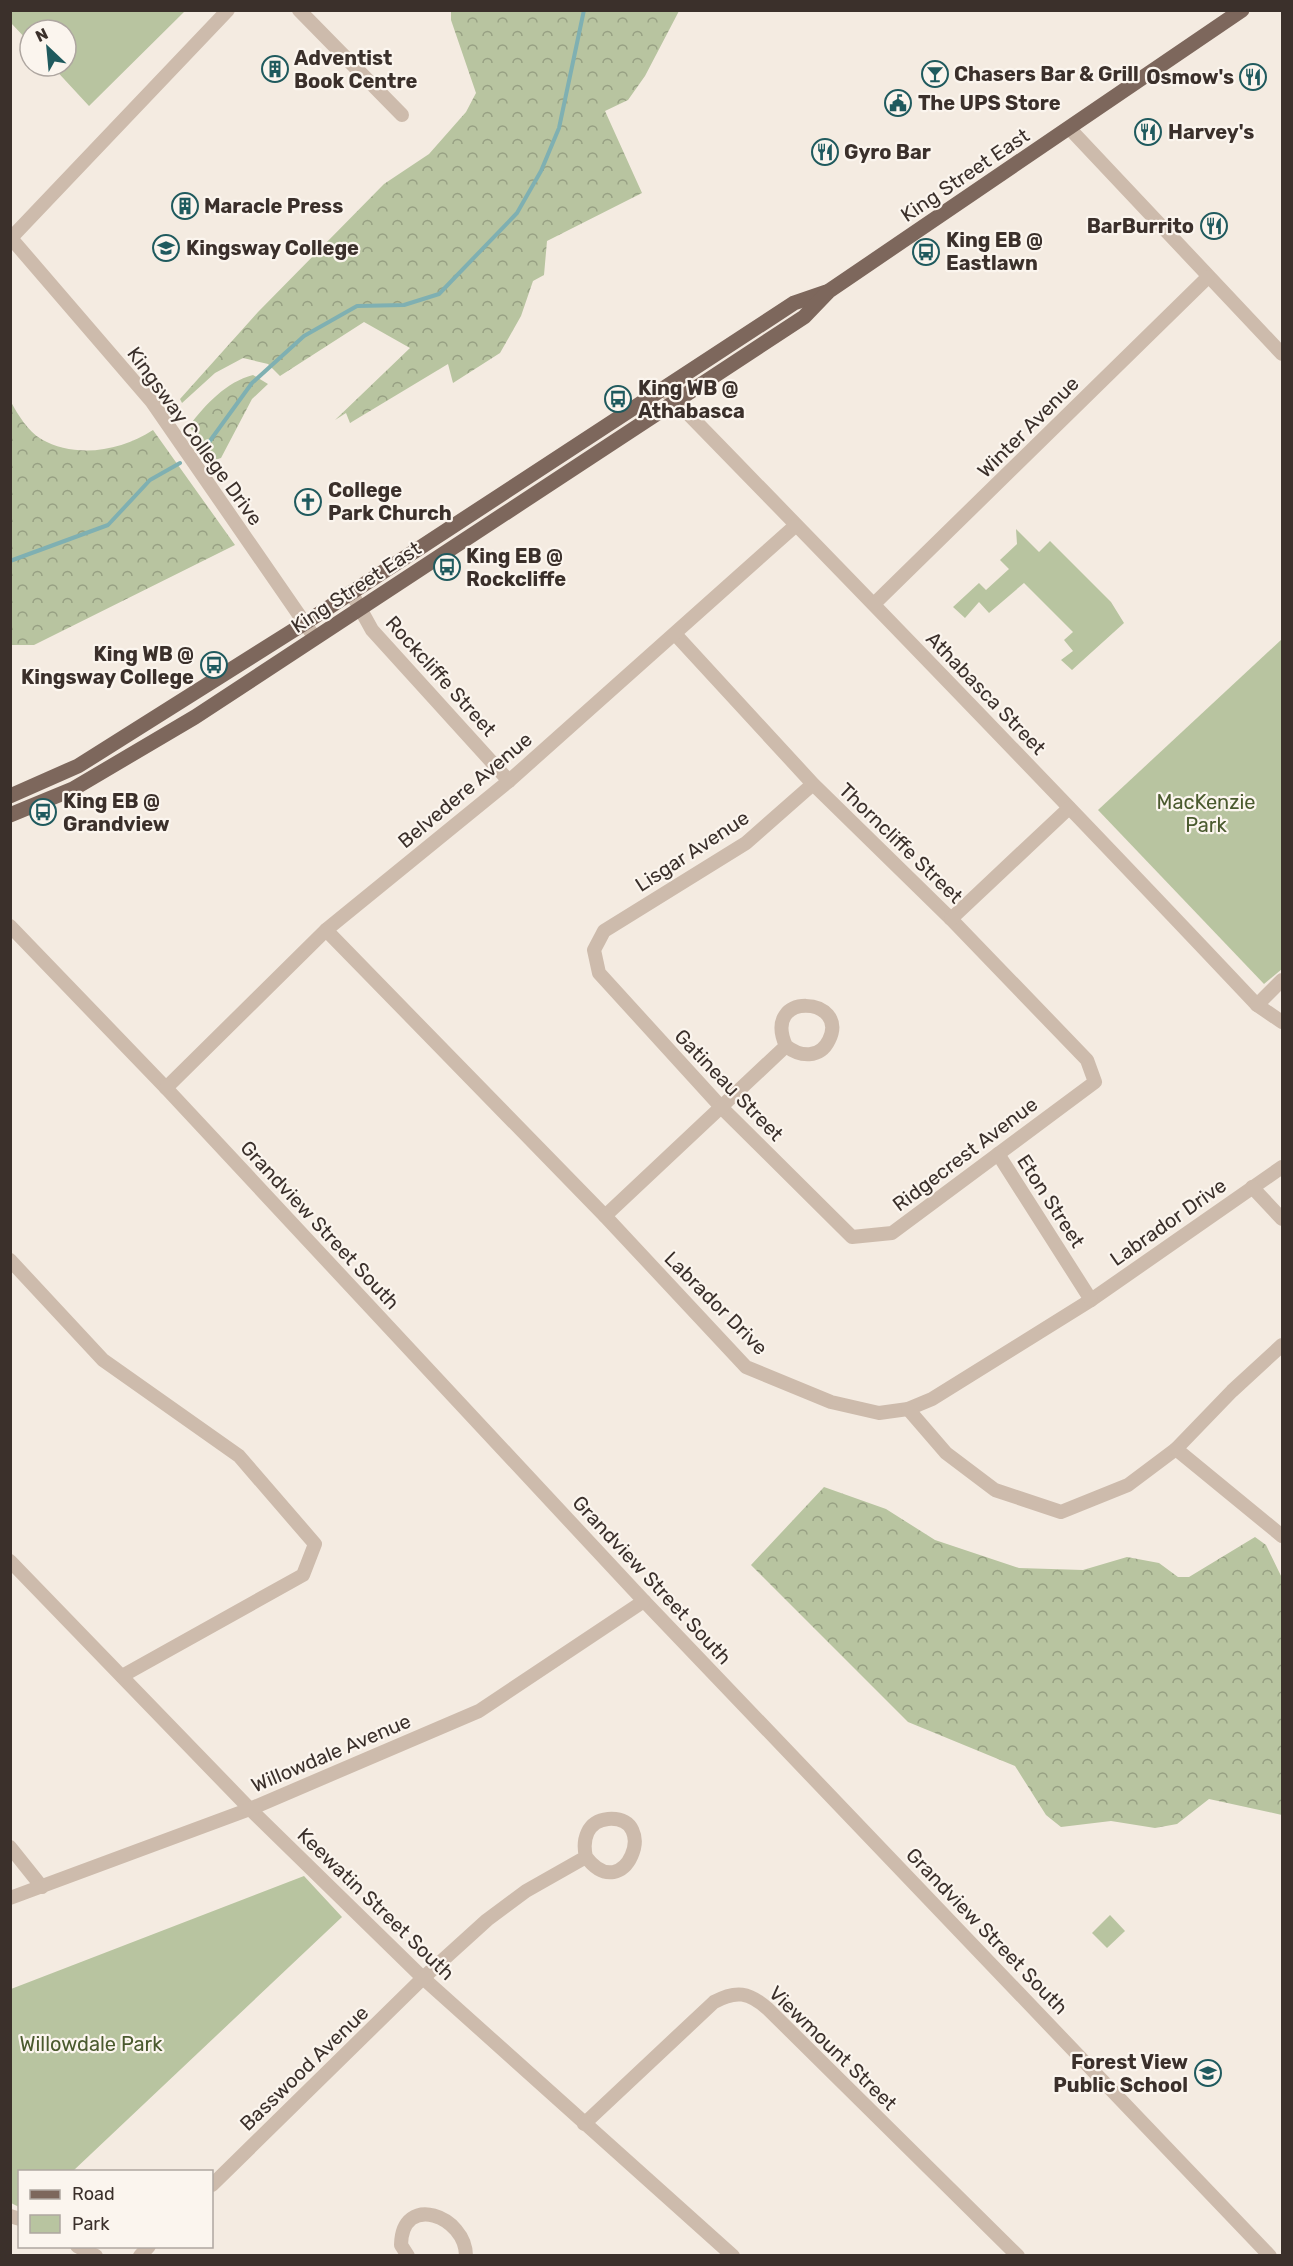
<svg xmlns="http://www.w3.org/2000/svg" width="1293" height="2266" viewBox="0 0 1293 2266" font-family="Rubik,sans-serif">
	<style>
		.forest { fill: url(#forest-crowns) }
		.green { fill: #b8c4a0 }
		.lines { fill: none; stroke-linecap: round; stroke-linejoin: round }
		.stream { stroke: #7fb0b2; stroke-width: 4 }
		.street { stroke: #cdbbac; stroke-width: 14 }
		.primary { stroke: #7d675c; stroke-width: 15 }
		.labels { text-anchor: middle; stroke-width: 4.5; stroke-linejoin: round; paint-order: stroke }
		.poi-label { font-size: 20px; font-weight: bold; fill: #3b302b; stroke: #fbf5ee; text-anchor: start }
		.street-label { font-size: 20px; fill: #3b302b; stroke: #fbf5ee }
		.park-label { font-size: 20px; fill: #4a5a2e; stroke: #fbf5ee }
	</style>
	<defs>
		<pattern id="forest-crowns" width="20" height="18" patternUnits="userSpaceOnUse" patternTransform="scale(1.5)"><rect width="20" height="18" fill="#b8c4a0"/><path d="M2 6a3 3 0 1 1 6 0M12 15a3 3 0 1 1 6 0" fill="none" stroke="#97a083"/></pattern>
	</defs>
	<rect width="100%" height="100%" fill="#f4ebe1"/>
	<g class="forest">
		<polygon points="451,11 679,11 645,76 628,100 605,111 642,193 547,241 544,275 533,281 521,316 500,353 453,383 448,364 350,423 346,413 335,420 410,348 364,322 280,376 268,364 243,358 215,373 182,403 180,399 258,312 384,184 429,154 466,112 476,93 451,20"/>
		<path d="M253,375L268,384L252,399L221,458L212,461L189,426C206,404 226,382 253,375Z"/>
		<path d="M11,402C18,415 28,431 41,439C76,459 121,451 153,430L235,545L34,645H11Z"/>
		<polygon points="824,1487 886,1509 935,1540 1019,1568 1083,1570 1127,1557 1159,1563 1178,1577 1189,1577 1255,1537 1266,1545 1282,1578 1282,1815 1209,1799 1177,1824 1155,1828 1111,1821 1061,1827 1046,1815 1015,1766 908,1722 751,1565"/>
	</g>
	<g class="green">
		<polygon points="11,10 185,10 185,11 89,106 52,66 66,66 66,30 30,30 30,43 11,23"/>
		<polygon points="1016,529 1039,552 1050,541 1111,602 1124,623 1072,670 1061,660 1073,651 1064,640 1073,632 1024,583 989,613 979,602 965,618 953,607 979,583 986,590 1009,569 1000,560 1017,544"/>
		<polygon points="1282,639 1282,969 1264,984 1098,810"/>
		<polygon points="304,1876 342,1917 73,2171 20,2172 19,2207 11,2203 11,1989"/>
		<polygon points="1110,1915 1125,1931 1107,1948 1092,1933"/>
	</g>
	<g class="lines">
		<g class="stream">
			<polyline points="204,449 252,383 304,336 357,306 404,305 439,294 517,213 541,171 559,128 584,10"/>
			<polyline points="10,561 108,525 150,480 180,463"/>
		</g>
		<g class="street">
			<polyline points="299,10 402,115"/>
			<polyline points="1070,129 1282,354"/>
			<polyline points="10,237 152,402 315,638"/>
			<polyline points="11,238 228,10"/>
			<path d="M663,388C862,592 1061,797 1257,1005L1282,1022"/>
			<polyline points="351,592 372,630 509,781"/>
			<polyline points="874,604 1208,277"/>
			<polyline points="675,634 813,784 951,919 1087,1060 1095,1082 892,1233 852,1237 722,1108 599,973 594,950 604,931 746,843 813,784"/>
			<polyline points="951,919 1069,808"/>
			<polyline points="10,926 166,1088 644,1601 1270,2256"/>
			<polyline points="326,930 605,1216 746,1367 831,1402 879,1413 908,1409 932,1399 1091,1300 1282,1167"/>
			<polyline points="1257,1005 1282,980"/>
			<polyline points="166,1088 326,930 509,781 795,526"/>
			<polyline points="998,1154 1091,1300"/>
			<polyline points="1252,1187 1282,1219"/>
			<path d="M605,1216L786,1046C761,990 850,997 829,1040C820,1059 800,1057 786,1046"/>
			<polyline points="10,1260 103,1360 239,1456 315,1544 303,1575 122,1676"/>
			<polyline points="908,1409 946,1453 995,1490 1061,1512 1128,1485 1176,1449 1232,1391 1282,1345"/>
			<polyline points="1176,1449 1282,1536"/>
			<polyline points="10,1561 250,1809 423,1978 733,2256"/>
			<polyline points="10,1847 42,1887"/>
			<polyline points="10,1898 250,1809 479,1711 644,1601"/>
			<path d="M584,2124L714,2002C736,1990 749,1992 768,2009L1018,2256"/>
			<path d="M212,2185L423,1978L487,1920L526,1891L586,1857C582,1840 587,1821 608,1819C661,1815 625,1908 586,1857"/>
			<polyline points="10,2216 20,2219"/>
			<polyline points="77,2246 96,2256"/>
			<polyline points="140,2256 149,2246"/>
			<path d="M408,2256L401,2245C402,2192 466,2216 466,2256"/>
		</g>
		<g class="primary">
			<polyline points="10,796 78,766 305,623 794,303 826,292"/>
			<polyline points="10,815 73,789 195,717 804,317 829,291 1242,10"/>
		</g>
	</g>
	<defs>
		<symbol id="building-ring" viewBox="-11 -11 22 22"><circle r="9.5" fill="#fbf5ee" stroke="#1f5a5e" stroke-width="1.5"/><path d="M-4-6H4V6H1V3H-1V6H-4ZM-2.5-4.3h1.7v1.8h-1.7ZM.8-4.3h1.7v1.8H.8ZM-2.5-1h1.7V.8h-1.7ZM.8-1h1.7V.8H.8Z" fill="#1f5a5e"/></symbol>
		<symbol id="bar-ring" viewBox="-11 -11 22 22"><circle r="9.5" fill="#fbf5ee" stroke="#1f5a5e" stroke-width="1.5"/><path d="M-6-5H6L.8 .8V4.5H3.5V6h-7V4.5H-.8V.8Z" fill="#1f5a5e"/></symbol>
		<symbol id="restaurant-ring" viewBox="-11 -11 22 22"><circle r="9.5" fill="#fbf5ee" stroke="#1f5a5e" stroke-width="1.5"/><path d="M-5-6h1v4h1v-4h1v4h1v-4h1v5L-1.5 .5V6h-2V.5L-5-1ZM5-6V6H3V1.5H1.5Q1.5-4 5-6Z" fill="#1f5a5e"/></symbol>
		<symbol id="civic-ring" viewBox="-11 -11 22 22"><circle r="9.5" fill="#fbf5ee" stroke="#1f5a5e" stroke-width="1.5"/><path d="M-.6-6.5H3V-4.5H.6V-3L4-1V1h2V6H-6V1h2V-1L-.6-3ZM-1.2 2.5V6h2.4V2.5Z" fill="#1f5a5e"/></symbol>
		<symbol id="school-ring" viewBox="-11 -11 22 22"><circle r="9.5" fill="#fbf5ee" stroke="#1f5a5e" stroke-width="1.5"/><path d="M0-5L7-2L0 1L-7-2ZM-4 1L0 2.5L4 1V4Q0 6-4 4Z" fill="#1f5a5e"/></symbol>
		<symbol id="bus-ring" viewBox="-11 -11 22 22"><circle r="9.5" fill="#fbf5ee" stroke="#1f5a5e" stroke-width="1.5"/><path d="M-5-6H5V4H4V6H2V4H-2V6H-4V4H-5ZM-3.5-4V0h7V-4ZM-3.5 1.2v1.5H-2V1.2ZM2 1.2v1.5H3.5V1.2Z" fill="#1f5a5e"/></symbol>
		<symbol id="church-ring" viewBox="-11 -11 22 22"><circle r="9.5" fill="#fbf5ee" stroke="#1f5a5e" stroke-width="1.5"/><path d="M-1.2-6h2.4v3.5h3.3v2.4h-3.3V6h-2.4V-.1h-3.3v-2.4h3.3Z" fill="#1f5a5e"/></symbol>
	</defs>
	<g fill-rule="evenodd">
		<use href="#building-ring" x="260" y="54" width="30" height="30"/>
		<use href="#bar-ring" x="920" y="59" width="30" height="30"/>
		<use href="#restaurant-ring" x="1238" y="62" width="30" height="30"/>
		<use href="#civic-ring" x="883" y="88" width="30" height="30"/>
		<use href="#restaurant-ring" x="1133" y="117" width="30" height="30"/>
		<use href="#restaurant-ring" x="810" y="137" width="30" height="30"/>
		<use href="#building-ring" x="170" y="191" width="30" height="30"/>
		<use href="#restaurant-ring" x="1199" y="211" width="30" height="30"/>
		<use href="#school-ring" x="151" y="233" width="30" height="30"/>
		<use href="#bus-ring" x="911" y="237" width="30" height="30"/>
		<use href="#bus-ring" x="603" y="384" width="30" height="30"/>
		<use href="#church-ring" x="293" y="487" width="30" height="30"/>
		<use href="#bus-ring" x="432" y="552" width="30" height="30"/>
		<use href="#bus-ring" x="199" y="650" width="30" height="30"/>
		<use href="#bus-ring" x="28" y="797" width="30" height="30"/>
		<use href="#school-ring" x="1193" y="2058" width="30" height="30"/>
	</g>
	<g class="labels">
		<g class="poi-label">
			<text x="294" y="65">Adventist<tspan x="294" dy="23">Book Centre</tspan></text>
			<text x="954" y="81">Chasers Bar &amp; Grill</text>
			<text x="1234" y="84" text-anchor="end">Osmow's</text>
			<text x="918" y="110">The UPS Store</text>
			<text x="1168" y="139">Harvey's</text>
			<text x="844" y="159">Gyro Bar</text>
			<text x="204" y="213">Maracle Press</text>
			<text x="1194" y="233" text-anchor="end">BarBurrito</text>
			<text x="946" y="247">King EB @<tspan x="946" dy="23">Eastlawn</tspan></text>
			<text x="186" y="255">Kingsway College</text>
			<text x="638" y="395">King WB @<tspan x="638" dy="23">Athabasca</tspan></text>
			<text x="328" y="497">College<tspan x="328" dy="23">Park Church</tspan></text>
			<text x="466" y="563">King EB @<tspan x="466" dy="23">Rockcliffe</tspan></text>
			<text x="194" y="661" text-anchor="end">King WB @<tspan x="194" dy="23">Kingsway College</tspan></text>
			<text x="63" y="808">King EB @<tspan x="63" dy="23">Grandview</tspan></text>
			<text x="1188" y="2069" text-anchor="end">Forest View<tspan x="1188" dy="23">Public School</tspan></text>
		</g>
		<g class="street-label">
			<text transform="translate(965 175) rotate(-34)" y="7">King Street East</text>
			<text transform="translate(1028 427) rotate(-45)" y="7">Winter Avenue</text>
			<text transform="translate(195 436) rotate(54)" y="7">Kingsway College Drive</text>
			<text transform="translate(356 587) rotate(-33)" y="7">King Street East</text>
			<text transform="translate(441 676) rotate(48)" y="7">Rockcliffe Street</text>
			<text transform="translate(986 693) rotate(46)" y="7">Athabasca Street</text>
			<text transform="translate(465 790) rotate(-40)" y="7">Belvedere Avenue</text>
			<text transform="translate(901 843) rotate(44)" y="7">Thorncliffe Street</text>
			<text transform="translate(692 851) rotate(-33)" y="7">Lisgar Avenue</text>
			<text transform="translate(729 1085) rotate(46)" y="7">Gatineau Street</text>
			<text transform="translate(965 1154) rotate(-37)" y="7">Ridgecrest Avenue</text>
			<text transform="translate(1051 1201) rotate(57)" y="7">Eton Street</text>
			<text transform="translate(1168 1222) rotate(-35)" y="7">Labrador Drive</text>
			<text transform="translate(320 1225) rotate(47)" y="7">Grandview Street South</text>
			<text transform="translate(716 1303) rotate(45)" y="7">Labrador Drive</text>
			<text transform="translate(652 1580) rotate(47)" y="7">Grandview Street South</text>
			<text transform="translate(331 1753) rotate(-23)" y="7">Willowdale Avenue</text>
			<text transform="translate(376 1904) rotate(44)" y="7">Keewatin Street South</text>
			<text transform="translate(987 1931) rotate(46)" y="7">Grandview Street South</text>
			<text transform="translate(833 2048) rotate(44)" y="7">Viewmount Street</text>
			<text transform="translate(304 2068) rotate(-44)" y="7">Basswood Avenue</text>
		</g>
		<g class="park-label">
			<text x="1206" y="809">MacKenzie<tspan x="1206" dy="23">Park</tspan></text>
			<text x="91" y="2051">Willowdale Park</text>
		</g>
	</g>
	<rect width="1293" height="2266" fill="none" stroke="#3b302b" stroke-width="24"/>
	<rect x="18" y="2170" width="195" height="78" fill="#fbf5ee" stroke="#aea6a0" stroke-width="1.5"/>
	<rect x="30" y="2190" width="30" height="9" fill="#7d675c" stroke="#aea6a0" stroke-width="1.5"/>
	<text x="72" y="2200" font-size="18" fill="#3b302b">Road</text>
	<rect x="30" y="2215" width="30" height="18" fill="#b8c4a0" stroke="#aea6a0" stroke-width="1.5"/>
	<text x="72" y="2230" font-size="18" fill="#3b302b">Park</text>
	<g transform="translate(48 48) rotate(334)"><circle r="28" fill="#fbf5ee" stroke="#aea6a0" stroke-width="1.5"/>
	<path d="M0-4.5L10 22L0 15L-10 22Z" fill="#1f5a5e"/>
	<text y="-9" font-size="16" font-weight="bold" text-anchor="middle" fill="#3b302b">N</text>
	</g>
</svg>
